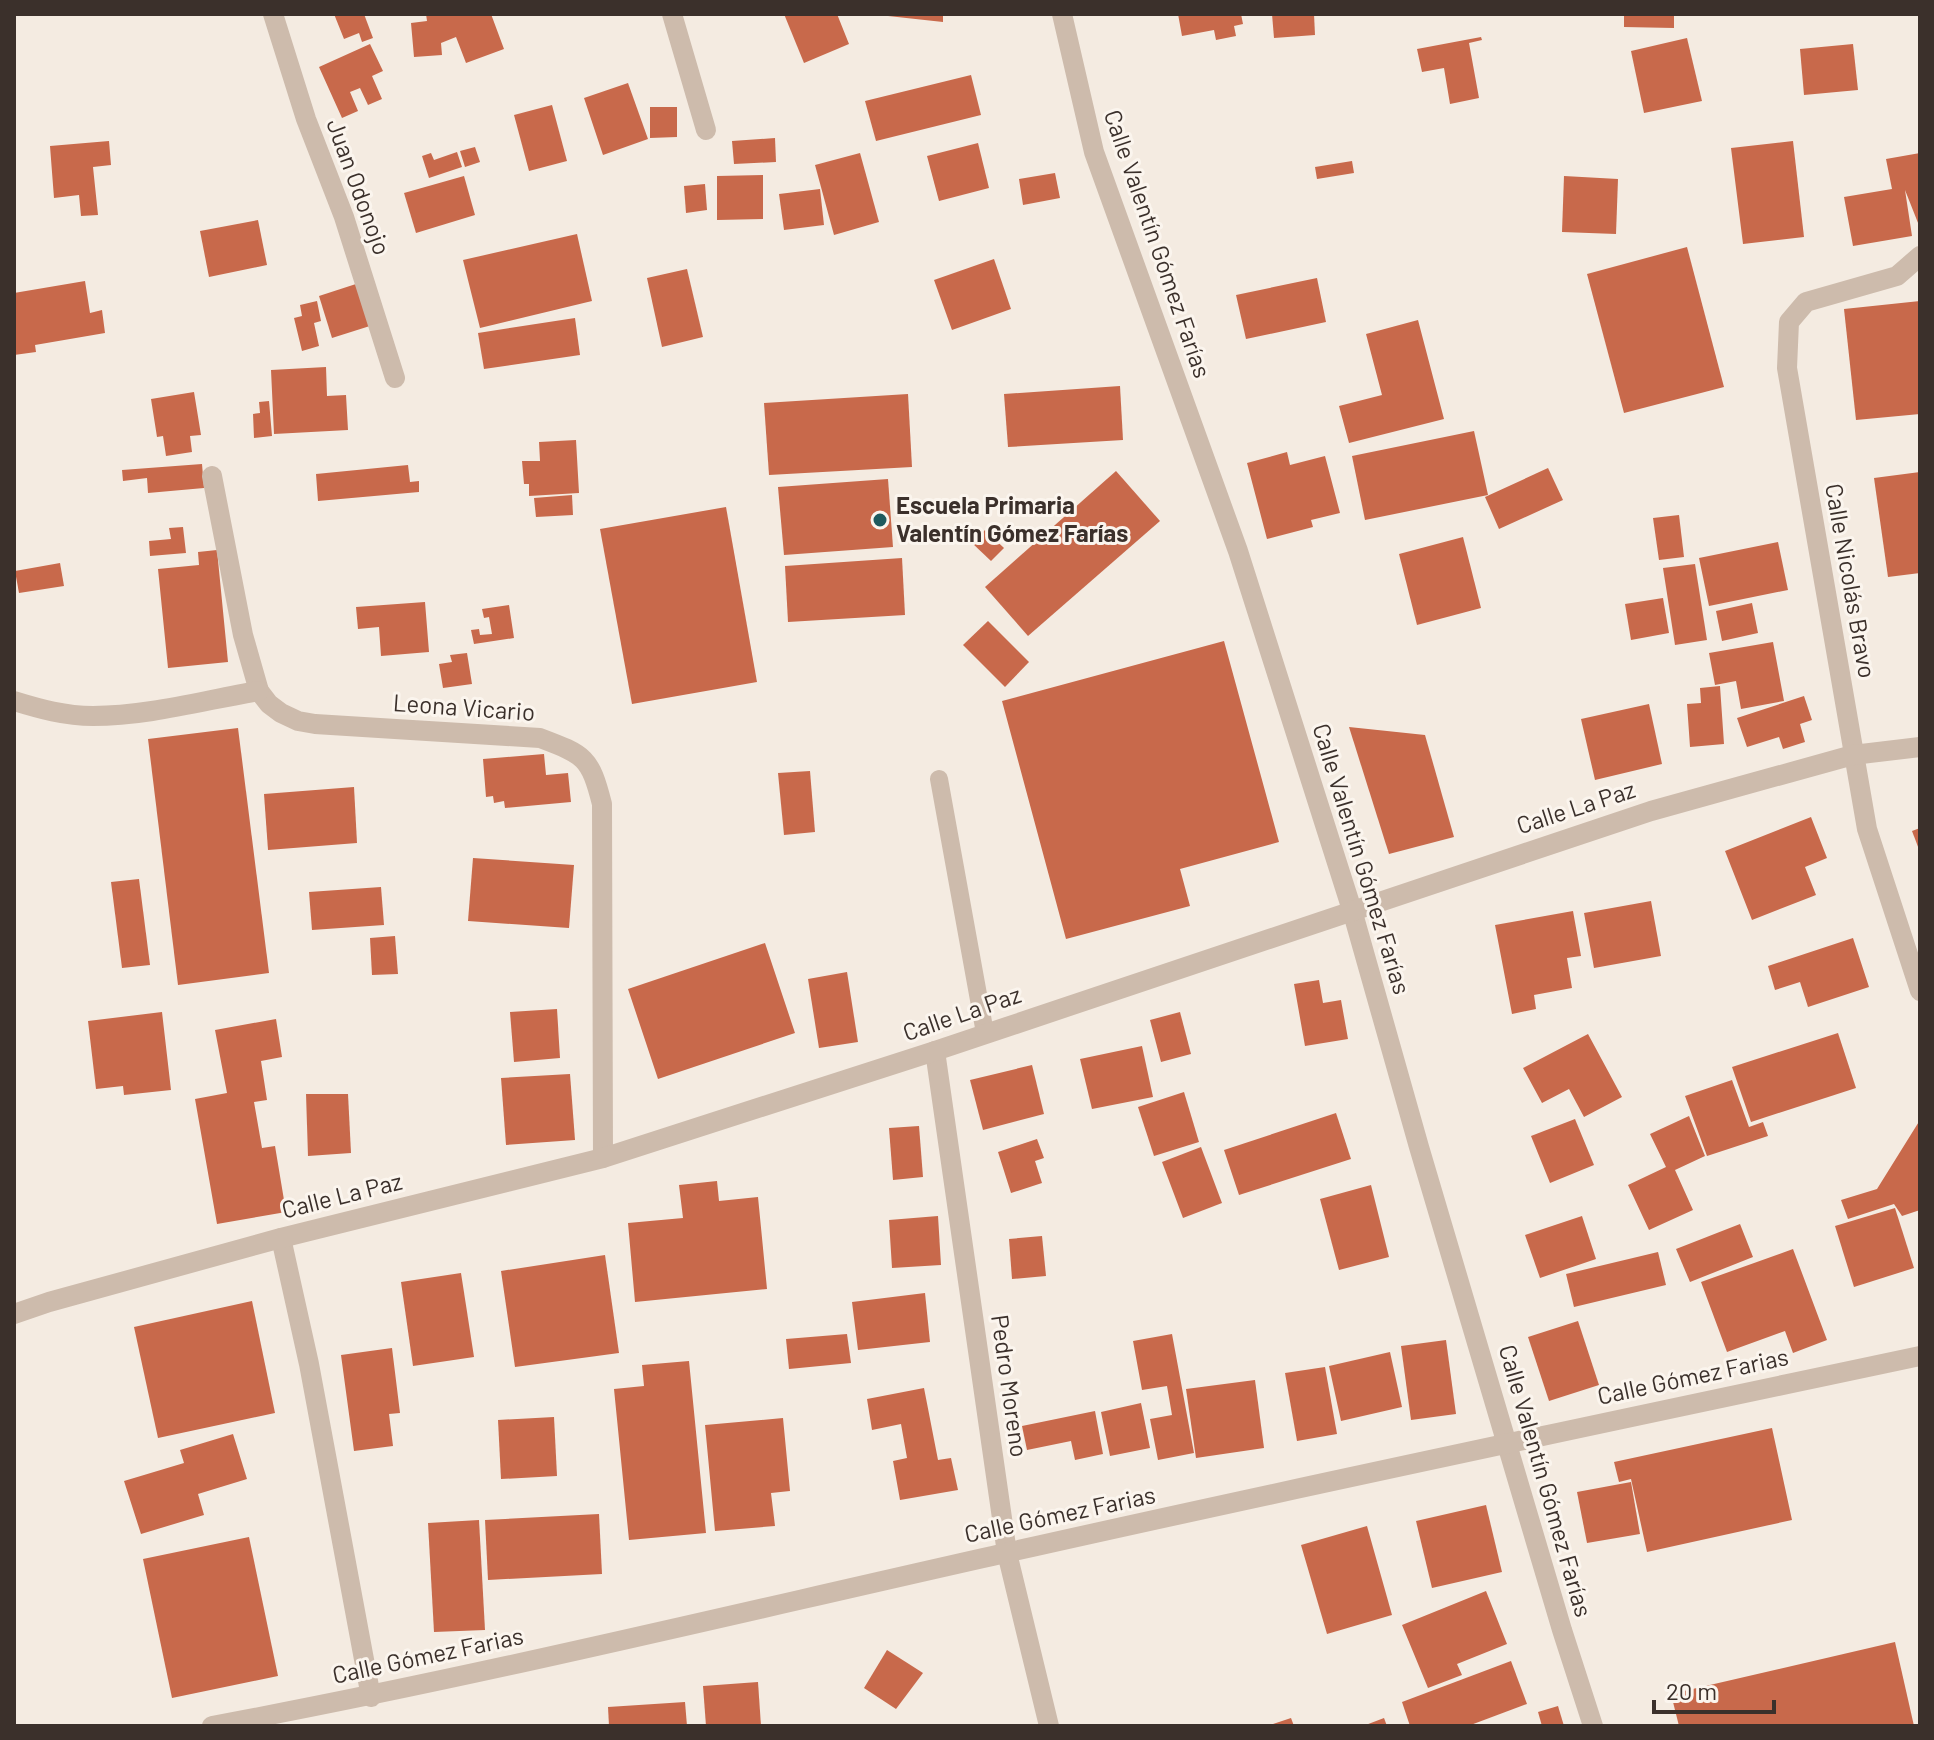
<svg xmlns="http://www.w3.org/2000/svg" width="1934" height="1740" viewBox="0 0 1934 1740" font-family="Barlow,sans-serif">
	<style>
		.building { fill: #c8694b }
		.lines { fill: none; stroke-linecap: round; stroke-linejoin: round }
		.service { stroke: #cdbbac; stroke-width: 18 }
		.minor { stroke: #cdbbac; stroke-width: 20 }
		.poi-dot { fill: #1f5a5e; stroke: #fbf5ee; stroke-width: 3 }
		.labels { text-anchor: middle; stroke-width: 6; stroke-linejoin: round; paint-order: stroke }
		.street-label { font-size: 24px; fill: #3b302b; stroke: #fbf5ee }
		.poi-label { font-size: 24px; font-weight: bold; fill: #3b302b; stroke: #fbf5ee; text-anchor: start }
	</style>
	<rect width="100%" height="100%" fill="#f4ebe1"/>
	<g class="building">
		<polygon points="334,14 364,14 373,38 362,42 359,33 344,39"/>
		<polygon points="426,14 491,14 504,49 466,63 456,37 441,43 442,55 414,57 411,23 427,21"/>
		<polygon points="784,14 837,14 849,44 804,63"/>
		<polygon points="889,14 943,14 943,22 888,16"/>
		<polygon points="1178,14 1241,14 1243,24 1234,26 1236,36 1216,40 1214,30 1182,36"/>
		<polygon points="1272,14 1314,14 1315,35 1274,38"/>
		<polygon points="1624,14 1674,14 1674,28 1624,27"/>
		<polygon points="1481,37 1482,40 1469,43 1479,98 1450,104 1444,68 1422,72 1417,49"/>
		<polygon points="1687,38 1702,101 1644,113 1631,51"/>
		<polygon points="370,44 383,71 372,76 382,99 368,105 360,88 350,92 358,111 342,118 319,67"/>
		<polygon points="1853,44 1858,90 1804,95 1800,49"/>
		<polygon points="971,75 981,115 876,141 865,101"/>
		<polygon points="628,83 648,139 603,155 584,98"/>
		<polygon points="552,105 567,161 529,171 514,115"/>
		<polygon points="650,107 677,107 677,137 650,138"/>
		<polygon points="775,138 776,162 734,164 732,141"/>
		<polygon points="109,141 111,165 93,167 98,215 81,216 79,195 54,198 50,146"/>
		<polygon points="1793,141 1804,237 1743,244 1731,148"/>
		<polygon points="978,143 989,188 939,201 927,156"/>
		<polygon points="475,147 480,162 465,167 460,151"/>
		<polygon points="457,152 462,167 429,178 422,156 431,153 434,160"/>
		<polygon points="860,153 879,222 834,235 815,165"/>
		<polygon points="1920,153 1920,228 1905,190 1912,236 1853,246 1844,197 1892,189 1886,159"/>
		<polygon points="1352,161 1354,173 1317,179 1315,167"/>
		<polygon points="1055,173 1060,198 1023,205 1019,179"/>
		<polygon points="763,175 763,219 717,220 717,176"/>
		<polygon points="464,176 475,215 416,233 404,193"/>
		<polygon points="1564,176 1618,179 1616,234 1562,232"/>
		<polygon points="705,184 707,210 686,213 684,186"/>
		<polygon points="820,189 824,225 784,230 779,194"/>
		<polygon points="258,220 267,265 209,277 200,231"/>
		<polygon points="577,234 592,301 480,328 463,260"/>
		<polygon points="1687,247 1724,387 1624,413 1587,274"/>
		<polygon points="994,259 1011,309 952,330 934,280"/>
		<polygon points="687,269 703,337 662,347 647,278"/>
		<polygon points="1317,278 1326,322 1246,339 1236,295"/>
		<polygon points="85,281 90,313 102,310 105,333 35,345 36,352 14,355 14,293"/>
		<polygon points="359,283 373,325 332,338 319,296"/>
		<polygon points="317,301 321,321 314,323 319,346 302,351 294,318 302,316 300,305"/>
		<polygon points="1920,301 1920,414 1856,420 1844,309"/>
		<polygon points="575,318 580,355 484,369 478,333"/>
		<polygon points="1418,320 1444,419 1349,443 1339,406 1382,395 1366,334"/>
		<polygon points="326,367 327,396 346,395 348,430 274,434 271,370"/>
		<polygon points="1120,386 1123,440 1008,447 1004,394"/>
		<polygon points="194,392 201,435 190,436 192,452 166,456 163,436 157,437 151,399"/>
		<polygon points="908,394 912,467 769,475 764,403"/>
		<polygon points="269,401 272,436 254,438 253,414 260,413 259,402"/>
		<polygon points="1474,431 1488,495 1365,520 1352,456"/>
		<polygon points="576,440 579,493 529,496 529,484 524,484 522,461 540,461 539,442"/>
		<polygon points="1287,452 1290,465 1325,456 1340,513 1311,520 1313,527 1267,539 1247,463"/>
		<polygon points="202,464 204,488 148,493 147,478 123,481 122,470"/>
		<polygon points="408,465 410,482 419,481 419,492 318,501 316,474"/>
		<polygon points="1548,468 1563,500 1499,529 1485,497"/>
		<polygon points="1116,471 1160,521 1028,636 985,587"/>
		<polygon points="1920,472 1920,573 1888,577 1874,478"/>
		<polygon points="888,479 893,547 784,555 778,487"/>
		<polygon points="572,495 573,515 536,517 534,498"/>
		<polygon points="726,507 757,682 632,704 600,529"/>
		<polygon points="1679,515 1684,557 1659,560 1653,518"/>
		<polygon points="183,527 186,553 150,556 149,541 171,539 169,528"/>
		<polygon points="985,530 1004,548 991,561 972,543"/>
		<polygon points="1463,537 1481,608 1417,625 1399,554"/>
		<polygon points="1778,542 1788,590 1709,606 1699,558"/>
		<polygon points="217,550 228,662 168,668 158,569 199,565 198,552"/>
		<polygon points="902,558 905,615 788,622 785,566"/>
		<polygon points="60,563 64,586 19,593 15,571"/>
		<polygon points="1695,564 1707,640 1675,645 1663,568"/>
		<polygon points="1663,598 1669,633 1631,640 1625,604"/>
		<polygon points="425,602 429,652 381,656 379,627 358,629 356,607"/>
		<polygon points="1752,603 1758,633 1722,641 1716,611"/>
		<polygon points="509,605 514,638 474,644 471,630 479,629 480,635 492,634 489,617 484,618 482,609"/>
		<polygon points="988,621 1029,662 1005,687 963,645"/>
		<polygon points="1224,641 1279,842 1180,869 1190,906 1066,939 1002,701"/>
		<polygon points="1773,642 1784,701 1741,709 1736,681 1715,685 1709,653"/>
		<polygon points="467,653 472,684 443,688 439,664 452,662 450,655"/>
		<polygon points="1720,686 1724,744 1690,747 1687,704 1701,703 1700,688"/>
		<polygon points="1804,696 1812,720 1800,724 1805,742 1783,749 1779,737 1747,747 1737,718"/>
		<polygon points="1649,704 1662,764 1595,780 1581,719"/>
		<polygon points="1349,727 1425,735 1454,837 1389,854"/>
		<polygon points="238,728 269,973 178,985 148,739"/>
		<polygon points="544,754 546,775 568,773 571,802 505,808 504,801 494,803 493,796 486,797 483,759"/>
		<polygon points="810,771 815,832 784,835 778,773"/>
		<polygon points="354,787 357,843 268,850 264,794"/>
		<polygon points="1811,817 1827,858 1805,867 1816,895 1752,920 1725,851"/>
		<polygon points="1920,828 1920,852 1912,831"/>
		<polygon points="473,858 574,865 569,928 468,921"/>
		<polygon points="139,879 150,965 122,968 111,882"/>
		<polygon points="381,887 384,925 312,930 309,892"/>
		<polygon points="1651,901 1661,956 1594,968 1584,913"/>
		<polygon points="1573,911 1581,956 1567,958 1572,988 1534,995 1536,1009 1512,1014 1495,925"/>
		<polygon points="395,936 398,974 372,975 370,938"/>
		<polygon points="1853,938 1869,987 1808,1007 1800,982 1775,990 1768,966"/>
		<polygon points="765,943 795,1033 658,1079 628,989"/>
		<polygon points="847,972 858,1042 819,1048 808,979"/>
		<polygon points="1319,980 1323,1003 1341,1000 1348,1039 1305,1046 1294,984"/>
		<polygon points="557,1009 560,1058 514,1062 510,1012"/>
		<polygon points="162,1012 171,1090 124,1095 123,1086 96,1089 88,1021"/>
		<polygon points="1180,1012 1191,1054 1161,1062 1150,1020"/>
		<polygon points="276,1019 282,1057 261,1061 267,1100 254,1102 262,1148 275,1146 286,1212 217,1224 195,1099 227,1093 215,1030"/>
		<polygon points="1838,1033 1856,1088 1751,1122 1732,1067"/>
		<polygon points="1588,1034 1622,1097 1584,1117 1569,1089 1542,1103 1523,1068"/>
		<polygon points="1142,1046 1153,1097 1092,1109 1080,1059"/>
		<polygon points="1032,1065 1044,1114 983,1130 970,1080"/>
		<polygon points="570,1074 575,1140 506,1145 501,1078"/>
		<polygon points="1732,1080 1749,1127 1763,1122 1768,1136 1707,1156 1685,1096"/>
		<polygon points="1184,1092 1199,1142 1154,1156 1138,1107"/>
		<polygon points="306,1094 348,1094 351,1153 308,1156"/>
		<polygon points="1336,1113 1351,1159 1239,1195 1224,1150"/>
		<polygon points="1689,1116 1705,1156 1675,1170 1693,1210 1649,1230 1628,1185 1666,1167 1650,1134"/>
		<polygon points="1575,1119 1594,1165 1550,1183 1531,1136"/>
		<polygon points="1920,1120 1920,1210 1902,1216 1894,1204 1848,1219 1841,1200 1877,1189"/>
		<polygon points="919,1126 923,1177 893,1180 889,1128"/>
		<polygon points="1037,1139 1044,1158 1035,1161 1042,1183 1011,1193 998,1152"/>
		<polygon points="1201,1147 1222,1203 1183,1218 1162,1162"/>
		<polygon points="717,1181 719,1201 758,1197 767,1289 635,1302 628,1223 683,1218 679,1185"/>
		<polygon points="1371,1185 1389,1257 1339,1270 1320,1199"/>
		<polygon points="1895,1208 1914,1268 1854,1287 1835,1226"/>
		<polygon points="938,1216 941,1265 892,1268 889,1220"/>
		<polygon points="1582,1216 1596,1259 1540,1278 1525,1235"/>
		<polygon points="1740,1224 1753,1257 1690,1282 1676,1249"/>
		<polygon points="1042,1236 1046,1276 1012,1279 1009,1239"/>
		<polygon points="1793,1249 1827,1340 1793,1353 1785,1331 1727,1352 1701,1282"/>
		<polygon points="1658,1252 1666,1285 1574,1307 1566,1274"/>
		<polygon points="605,1255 619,1353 515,1367 501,1271"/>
		<polygon points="461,1273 474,1357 413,1366 401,1282"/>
		<polygon points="925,1293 930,1342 858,1350 852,1302"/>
		<polygon points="252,1301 275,1413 158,1438 134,1327"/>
		<polygon points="1578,1321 1599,1385 1549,1401 1528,1337"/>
		<polygon points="847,1334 851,1363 789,1369 786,1339"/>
		<polygon points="1172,1334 1194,1453 1158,1460 1150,1419 1172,1415 1167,1386 1142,1390 1133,1341"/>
		<polygon points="1446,1340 1456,1414 1411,1420 1401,1346"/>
		<polygon points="392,1348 400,1413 389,1414 393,1446 354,1451 341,1355"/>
		<polygon points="1390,1352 1402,1407 1341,1421 1329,1366"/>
		<polygon points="689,1361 706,1533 629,1540 614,1389 644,1386 642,1365"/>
		<polygon points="1325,1367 1337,1434 1297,1441 1285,1373"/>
		<polygon points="1255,1380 1264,1448 1196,1458 1186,1389"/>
		<polygon points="924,1388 938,1460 951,1458 958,1490 900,1500 893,1461 907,1458 901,1424 872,1430 867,1399"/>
		<polygon points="1141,1403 1150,1448 1110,1456 1101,1412"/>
		<polygon points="1095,1411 1103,1454 1075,1460 1071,1441 1027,1450 1022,1426"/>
		<polygon points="554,1417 557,1476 501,1479 498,1420"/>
		<polygon points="783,1418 790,1491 771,1493 775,1526 715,1531 705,1425"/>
		<polygon points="1772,1428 1792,1520 1647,1552 1631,1479 1619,1482 1614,1462"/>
		<polygon points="233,1434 247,1479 198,1494 204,1515 141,1534 124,1481 184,1463 180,1450"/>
		<polygon points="1631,1482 1640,1534 1587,1543 1577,1492"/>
		<polygon points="1486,1505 1502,1572 1432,1588 1416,1521"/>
		<polygon points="599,1514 602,1574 488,1580 485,1520"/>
		<polygon points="479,1520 485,1630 434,1632 428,1523"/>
		<polygon points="1367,1526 1392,1615 1327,1634 1301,1545"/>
		<polygon points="249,1537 278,1676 172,1698 143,1559"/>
		<polygon points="1486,1591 1507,1644 1457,1664 1462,1675 1428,1688 1402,1625"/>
		<polygon points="1895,1642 1914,1726 1679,1726 1671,1694"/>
		<polygon points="887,1650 923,1673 896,1709 864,1688"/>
		<polygon points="1511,1661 1527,1704 1468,1726 1410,1726 1402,1702"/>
		<polygon points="758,1682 761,1726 706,1726 703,1686"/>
		<polygon points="685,1702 687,1726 609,1726 608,1707"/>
		<polygon points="1558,1706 1564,1726 1542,1726 1538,1712"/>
		<polygon points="1291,1718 1294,1726 1270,1726 1270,1725"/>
		<polygon points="1384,1718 1387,1726 1363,1726"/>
	</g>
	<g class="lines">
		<polyline class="service" points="939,779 985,1033"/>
		<g class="minor">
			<polyline points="273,14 306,119 344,217 395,378"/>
			<polyline points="672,14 706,130"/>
			<polyline points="1062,14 1094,152 1238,551 1352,910 1419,1147 1562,1630 1593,1726"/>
			<polyline points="1920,256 1897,276 1806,302 1789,322 1787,368 1867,829 1920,991"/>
			<path d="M212,476L243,635L259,691L269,704L281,713L298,721L315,724L540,738C585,755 590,757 602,804L603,1158"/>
			<path d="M14,701C40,709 65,716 93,716C148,716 205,700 259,691"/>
			<polyline points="935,1051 1007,1553 1049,1726"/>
			<polyline points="281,1238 309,1364 371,1697"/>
			<polyline points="14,1314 49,1302 281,1238 603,1158 935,1051 1651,811 1853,755 1920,747"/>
			<path d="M212,1726C476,1677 738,1613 1001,1554C1307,1485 1613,1421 1920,1356"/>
		</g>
	</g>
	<circle class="poi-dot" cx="880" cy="520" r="8"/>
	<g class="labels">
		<g class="street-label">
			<text transform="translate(358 187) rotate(70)" y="8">Juan Odonojo</text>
			<text transform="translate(1157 244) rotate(71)" y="8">Calle Valentín Gómez Farías</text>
			<text transform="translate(1850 581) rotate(80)" y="8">Calle Nicolás Bravo</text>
			<text transform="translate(464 708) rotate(4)" y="8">Leona Vicario</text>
			<text transform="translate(1576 808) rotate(-18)" y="8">Calle La Paz</text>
			<text transform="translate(1361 859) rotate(73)" y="8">Calle Valentín Gómez Farías</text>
			<text transform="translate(962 1014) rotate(-19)" y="8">Calle La Paz</text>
			<text transform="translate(342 1196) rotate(-14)" y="8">Calle La Paz</text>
			<text transform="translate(1693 1377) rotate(-12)" y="8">Calle Gómez Farias</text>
			<text transform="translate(1009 1386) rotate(82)" y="8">Pedro Moreno</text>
			<text transform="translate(1545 1481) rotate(74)" y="8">Calle Valentín Gómez Farías</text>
			<text transform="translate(1060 1515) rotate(-12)" y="8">Calle Gómez Farias</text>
			<text transform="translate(428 1656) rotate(-12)" y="8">Calle Gómez Farias</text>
		</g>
		<g class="poi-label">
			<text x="896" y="514">Escuela Primaria<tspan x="896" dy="28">Valentín Gómez Farías</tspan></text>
		</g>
	</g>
	<rect width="1934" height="1740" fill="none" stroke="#3b302b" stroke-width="32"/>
	<path d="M1654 1700v12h120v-12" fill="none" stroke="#3b302b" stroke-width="4"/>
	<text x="1666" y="1700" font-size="24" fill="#3b302b" stroke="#fbf5ee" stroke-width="6" paint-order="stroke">20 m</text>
</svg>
